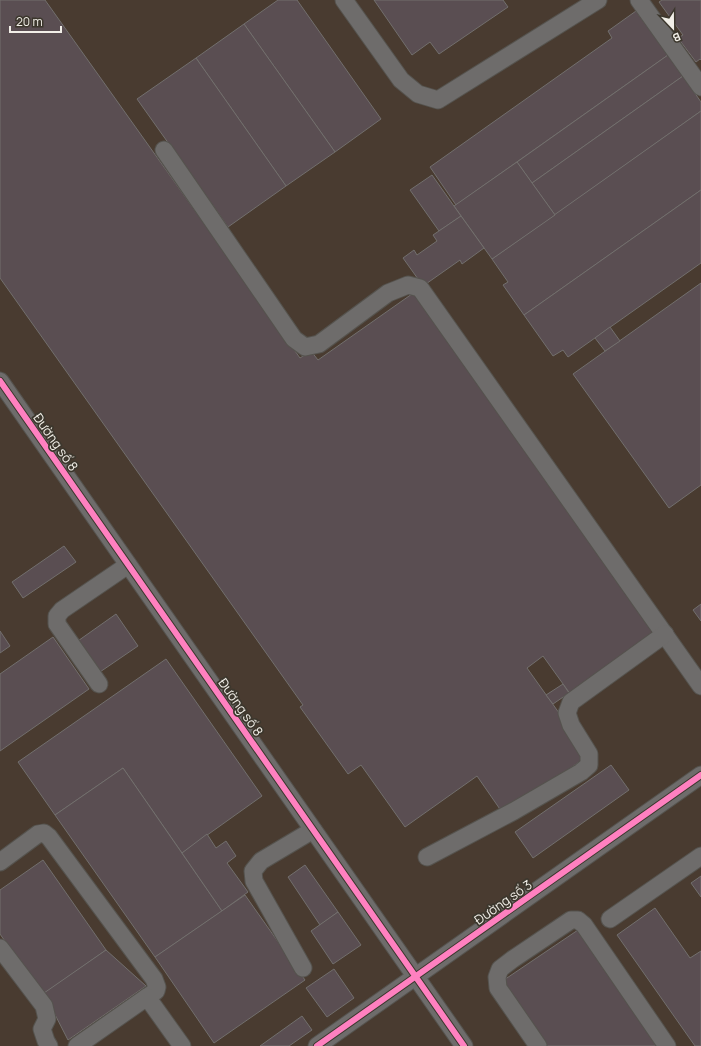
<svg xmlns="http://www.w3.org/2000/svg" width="701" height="1046" viewBox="0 0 701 1046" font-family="Manrope,sans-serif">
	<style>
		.industrial { fill: #493b30 }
		.building { fill: #5a4e52; stroke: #726f6d }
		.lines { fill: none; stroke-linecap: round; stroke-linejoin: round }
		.minor-casing { stroke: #55534e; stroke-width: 19 }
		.minor { stroke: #6e6c6b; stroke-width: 17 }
		.cycleway-casing { stroke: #3c372d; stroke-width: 8 }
		.cycleway { stroke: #ff80c0; stroke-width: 6 }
		.labels { text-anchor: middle; stroke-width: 3.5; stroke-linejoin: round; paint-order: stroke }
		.street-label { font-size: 13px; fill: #f2efe8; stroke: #3c372d }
	</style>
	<rect width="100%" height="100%" fill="#383630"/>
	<rect class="industrial" x="0" y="0" width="701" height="1046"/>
	<g class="building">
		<polygon points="0,0 45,0 300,358 311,351 318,360 419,289 661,631 571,695 543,656 527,668 589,755 504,815 477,776 405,827 361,765 348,774 300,707 303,705 0,278"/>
		<polygon points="278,0 297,0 381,119 335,152 244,24"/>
		<polygon points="374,0 503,0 508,7 439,54 430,42 412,55"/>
		<polygon points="662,0 701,0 701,60 700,59 696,62 678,38 683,35 659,2"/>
		<polygon points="636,11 668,55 456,205 430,167 612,38 608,31"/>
		<polygon points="244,24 335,152 286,186 196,58"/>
		<polygon points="668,55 683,76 532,183 517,162"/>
		<polygon points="196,58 286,186 228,227 137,99"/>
		<polygon points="683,76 701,102 701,111 555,215 532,183"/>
		<polygon points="701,111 701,190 524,315 503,285 508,282 492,259"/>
		<polygon points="517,162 555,215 492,259 454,206"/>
		<polygon points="432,175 461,216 439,231 410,190"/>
		<polygon points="701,190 701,263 568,357 563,350 553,356 524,315"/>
		<polygon points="461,216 484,248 462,264 460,260 423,286 403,258 414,250 417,255 437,241 433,235"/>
		<polygon points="701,283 701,485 669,508 573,374"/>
		<polygon points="610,327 620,341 605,351 595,338"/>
		<polygon points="64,546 76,562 23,598 12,582"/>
		<polygon points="701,604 701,621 693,610"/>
		<polygon points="116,614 138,646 97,674 75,643"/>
		<polygon points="0,631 10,646 0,653"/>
		<polygon points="53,637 89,689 0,751 0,674"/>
		<polygon points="166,659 262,796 182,853 123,768 55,815 18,762"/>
		<polygon points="563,684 569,693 553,704 546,695"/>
		<polygon points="611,765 629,790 533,858 515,832"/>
		<polygon points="123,768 222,911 155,957 55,815"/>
		<polygon points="207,834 216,848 226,841 236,856 227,863 248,892 222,911 182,853"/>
		<polygon points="43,860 106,950 42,995 0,934 0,890"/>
		<polygon points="305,865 338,912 320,925 288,877"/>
		<polygon points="701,876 701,897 691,883"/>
		<polygon points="245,895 305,980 214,1043 155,957"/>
		<polygon points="655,908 690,958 701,951 701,1046 695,1046 617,935"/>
		<polygon points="338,912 361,945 333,964 311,931"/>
		<polygon points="581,928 663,1046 541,1046 498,984"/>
		<polygon points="106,950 146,986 68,1040 44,993"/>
		<polygon points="334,969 354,998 327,1017 306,988"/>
		<polygon points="302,1016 312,1030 289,1046 260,1046"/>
	</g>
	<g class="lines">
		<defs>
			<g id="minor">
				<polyline points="344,0 401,80 418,94 438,100 598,0"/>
				<polyline points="639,0 701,87"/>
				<polyline points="164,150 294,339 305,347 319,344 388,293 408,285 420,288 701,686"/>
				<polyline points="0,381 464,1046"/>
				<polyline points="99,684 57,624 57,616 62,610 128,565"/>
				<polyline points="427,857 514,811 581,772 589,765 589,754 571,725 567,713 571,702 665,634"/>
				<polyline points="0,862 38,834 44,833 49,837 154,979 157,987 156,991 147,997"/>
				<polyline points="610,919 701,856"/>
				<polyline points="0,948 44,1006 47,1019 42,1029 46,1041 49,1046"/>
				<polyline points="303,968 254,881 253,871 261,861 313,830"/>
				<polyline points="77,1046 147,997 182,1046"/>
				<polyline points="317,1046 701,775"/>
				<polyline points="538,1046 498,988 497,977 500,969 513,959 571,920 578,920 584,925 667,1046"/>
			</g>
		</defs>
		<use href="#minor" class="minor-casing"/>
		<use href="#minor" class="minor"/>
		<defs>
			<g id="cycleway">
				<polyline points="0,381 464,1046"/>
				<polyline points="317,1046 701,775"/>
			</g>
		</defs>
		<use href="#cycleway" class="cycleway-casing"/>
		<use href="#cycleway" class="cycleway"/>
	</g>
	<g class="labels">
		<g class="street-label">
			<text transform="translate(56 442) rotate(55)" y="5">Đường số 8</text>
			<text transform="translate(241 707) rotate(55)" y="5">Đường số 8</text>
			<text transform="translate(503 902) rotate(-35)" y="5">Đường số 3</text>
		</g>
	</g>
	<g transform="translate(673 28) rotate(158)" stroke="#3c372d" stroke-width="3" paint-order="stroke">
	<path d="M0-3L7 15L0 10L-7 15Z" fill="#f2efe8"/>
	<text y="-6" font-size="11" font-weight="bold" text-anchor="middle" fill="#f2efe8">B</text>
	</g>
	<path d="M10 26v6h51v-6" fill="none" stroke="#f2efe8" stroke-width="2"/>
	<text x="16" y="26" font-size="12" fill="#f2efe8" stroke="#3c372d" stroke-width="3" paint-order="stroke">20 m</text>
</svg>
